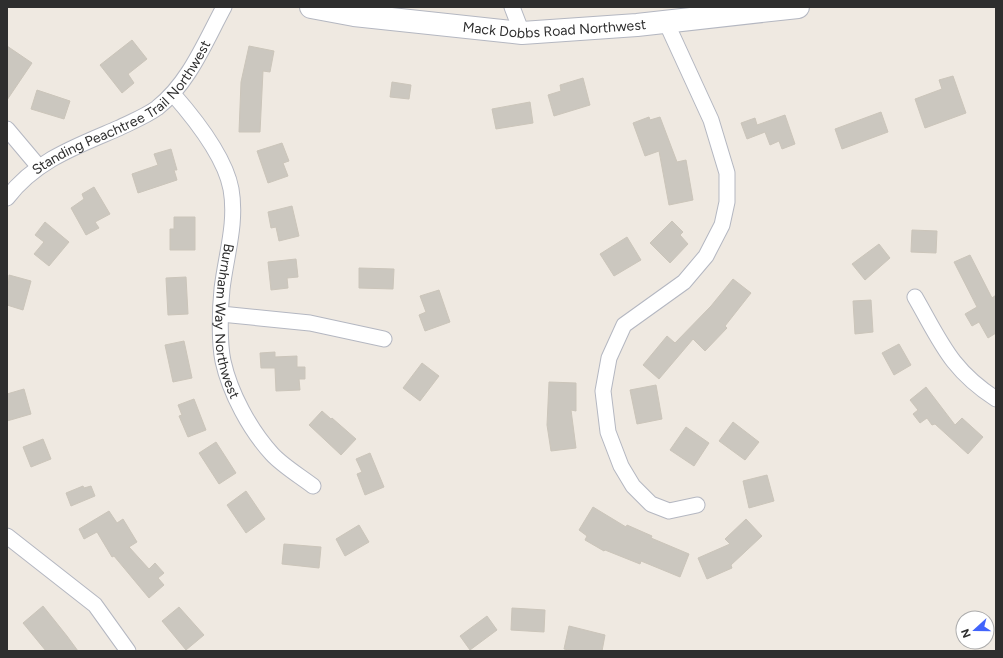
<svg xmlns="http://www.w3.org/2000/svg" width="1003" height="658" viewBox="0 0 1003 658" font-family="Figtree,sans-serif">
	<style>
		.building { fill: #cbc7bf; stroke: #cbc5ba }
		.lines { fill: none; stroke-linecap: round; stroke-linejoin: round }
		.street-casing { stroke: #b4b7c1; stroke-width: 17 }
		.secondary-casing { stroke: #b4b7c1; stroke-width: 24 }
		.street { stroke: #fff; stroke-width: 15 }
		.secondary { stroke: #fff; stroke-width: 22 }
		.labels { text-anchor: middle; stroke-width: 3.5; stroke-linejoin: round; paint-order: stroke }
		.street-label { font-size: 14px; fill: #2e2e2e; stroke: #fff }
	</style>
	<rect width="100%" height="100%" fill="#efe9e1"/>
	<g class="building">
		<polygon points="132,40 147,59 128,74 134,83 122,93 100,65"/>
		<polygon points="7,46 32,63 7,100"/>
		<polygon points="249,46 274,51 270,72 263,71 260,132 239,132 241,82"/>
		<polygon points="953,76 966,113 925,128 915,99 942,89 939,80"/>
		<polygon points="583,78 590,105 554,116 548,95 561,91 560,85"/>
		<polygon points="392,82 411,85 409,99 390,97"/>
		<polygon points="37,90 70,101 64,119 31,109"/>
		<polygon points="530,102 533,123 496,129 492,109"/>
		<polygon points="881,112 888,132 842,149 835,129"/>
		<polygon points="785,115 795,144 782,149 779,141 770,145 765,132 747,139 741,123 755,118 757,125"/>
		<polygon points="649,117 650,120 660,117 677,162 686,160 693,200 669,205 659,151 645,156 633,123"/>
		<polygon points="282,143 289,161 283,163 288,176 268,183 257,151"/>
		<polygon points="171,149 177,170 174,170 177,180 138,193 132,174 158,165 154,154"/>
		<polygon points="94,187 110,214 95,222 99,228 86,235 71,208 84,199 82,194"/>
		<polygon points="292,206 299,236 279,241 276,227 271,228 268,212"/>
		<polygon points="174,217 195,217 195,250 170,250 170,229 174,229"/>
		<polygon points="672,221 683,232 680,235 688,244 670,263 650,243"/>
		<polygon points="45,222 69,242 49,266 34,254 44,242 35,235"/>
		<polygon points="912,230 937,231 936,253 911,252"/>
		<polygon points="627,237 641,260 614,276 600,254"/>
		<polygon points="879,244 890,258 865,280 852,264"/>
		<polygon points="970,255 992,298 996,295 996,333 988,338 979,322 972,326 965,314 977,307 954,262"/>
		<polygon points="296,259 298,277 287,278 288,288 271,290 268,262"/>
		<polygon points="359,268 394,269 393,289 359,288"/>
		<polygon points="9,275 31,281 23,310 7,305"/>
		<polygon points="186,277 188,314 168,315 166,278"/>
		<polygon points="733,279 751,293 725,326 727,328 705,351 693,339 659,379 643,365 667,336 675,343 711,306"/>
		<polygon points="439,290 450,322 425,331 419,315 426,312 420,296"/>
		<polygon points="871,300 873,332 855,334 853,301"/>
		<polygon points="184,341 192,378 173,382 165,345"/>
		<polygon points="899,344 911,365 894,375 882,353"/>
		<polygon points="275,352 275,357 297,356 297,367 305,367 305,379 299,379 300,390 276,391 275,368 261,368 260,353"/>
		<polygon points="422,363 439,376 420,401 403,388"/>
		<polygon points="549,382 576,383 576,411 571,410 576,448 551,451 547,425"/>
		<polygon points="656,385 662,419 637,424 630,390"/>
		<polygon points="926,387 955,425 962,418 983,437 968,454 935,424 932,425 927,418 920,423 913,414 918,410 910,400"/>
		<polygon points="24,389 31,414 7,421 7,394"/>
		<polygon points="194,399 206,430 188,437 179,416 182,415 178,405"/>
		<polygon points="322,411 331,419 332,418 356,439 341,455 309,425"/>
		<polygon points="733,422 759,442 745,460 719,441"/>
		<polygon points="686,427 709,443 694,466 670,450"/>
		<polygon points="43,439 51,459 31,467 23,447"/>
		<polygon points="216,442 236,473 219,484 199,453"/>
		<polygon points="370,453 384,487 365,495 357,474 362,472 356,459"/>
		<polygon points="767,475 774,501 749,508 743,481"/>
		<polygon points="83,486 84,488 91,486 95,496 71,506 66,493"/>
		<polygon points="246,491 265,519 246,533 227,505"/>
		<polygon points="593,507 626,527 627,525 652,536 651,538 689,554 680,577 641,561 640,564 605,550 604,551 585,540 587,536 579,530"/>
		<polygon points="109,511 117,523 123,519 137,542 129,547 149,569 155,563 164,573 158,578 164,585 149,598 114,556 112,557 97,532 84,539 79,529"/>
		<polygon points="746,519 762,536 731,565 732,568 707,579 698,558 730,544 725,539"/>
		<polygon points="359,525 369,542 345,556 336,539"/>
		<polygon points="284,544 321,547 319,568 282,564"/>
		<polygon points="43,606 67,636 78,651 46,651 23,623"/>
		<polygon points="179,607 204,635 186,650 162,621"/>
		<polygon points="512,608 545,610 544,632 511,630"/>
		<polygon points="487,616 497,630 470,650 460,636"/>
		<polygon points="569,626 605,635 602,651 573,651 564,649"/>
	</g>
	<g class="lines">
		<defs>
			<g id="street">
				<polyline points="512,7 522,33"/>
				<polyline points="666,22 711,120 727,173 727,202 722,225 706,256 684,282 624,325 609,358 603,391 608,432 621,466 633,486 651,504 669,511 697,505"/>
				<path id="s1" d="M173,94C195,119 225,157 231,189C237,223 226,255 222,289C220,308 219,342 223,361C230,393 250,430 272,454C283,466 300,476 313,486"/>
				<polyline points="7,129 39,167"/>
				<path id="s2" d="M7,198C36,160 77,146 119,128C131,122 146,116 157,108C189,83 205,42 224,7"/>
				<path d="M915,297C941,342 950,369 996,399"/>
				<polyline points="221,314 310,323 384,339"/>
				<polyline points="7,536 95,605 128,651"/>
			</g>
			<g id="secondary">
				<path id="s3" d="M311,7L354,15L522,33L637,25L798,7"/>
			</g>
		</defs>
		<use href="#street" class="street-casing"/>
		<use href="#secondary" class="secondary-casing"/>
		<use href="#street" class="street"/>
		<use href="#secondary" class="secondary"/>
	</g>
	<g class="labels">
		<g class="street-label">
			<text dy="5" stroke="none"><textPath href="#s3" startOffset="245">Mack Dobbs Road Northwest</textPath></text>
			<text dy="5" stroke="none"><textPath href="#s2" startOffset="149">Standing Peachtree Trail Northwest</textPath></text>
			<text dy="5" stroke="none"><textPath href="#s1" startOffset="246">Burnham Way Northwest</textPath></text>
		</g>
	</g>
	<rect width="1003" height="658" fill="none" stroke="#2e2e2e" stroke-width="16"/>
	<g transform="translate(975 630) rotate(249)"><circle r="19" fill="#ffffff" stroke="#ababab"/>
	<path d="M0-3L7 15L0 10L-7 15Z" fill="#4264fb"/>
	<text y="-6" font-size="11" font-weight="bold" text-anchor="middle" fill="#2e2e2e">N</text>
	</g>
</svg>
